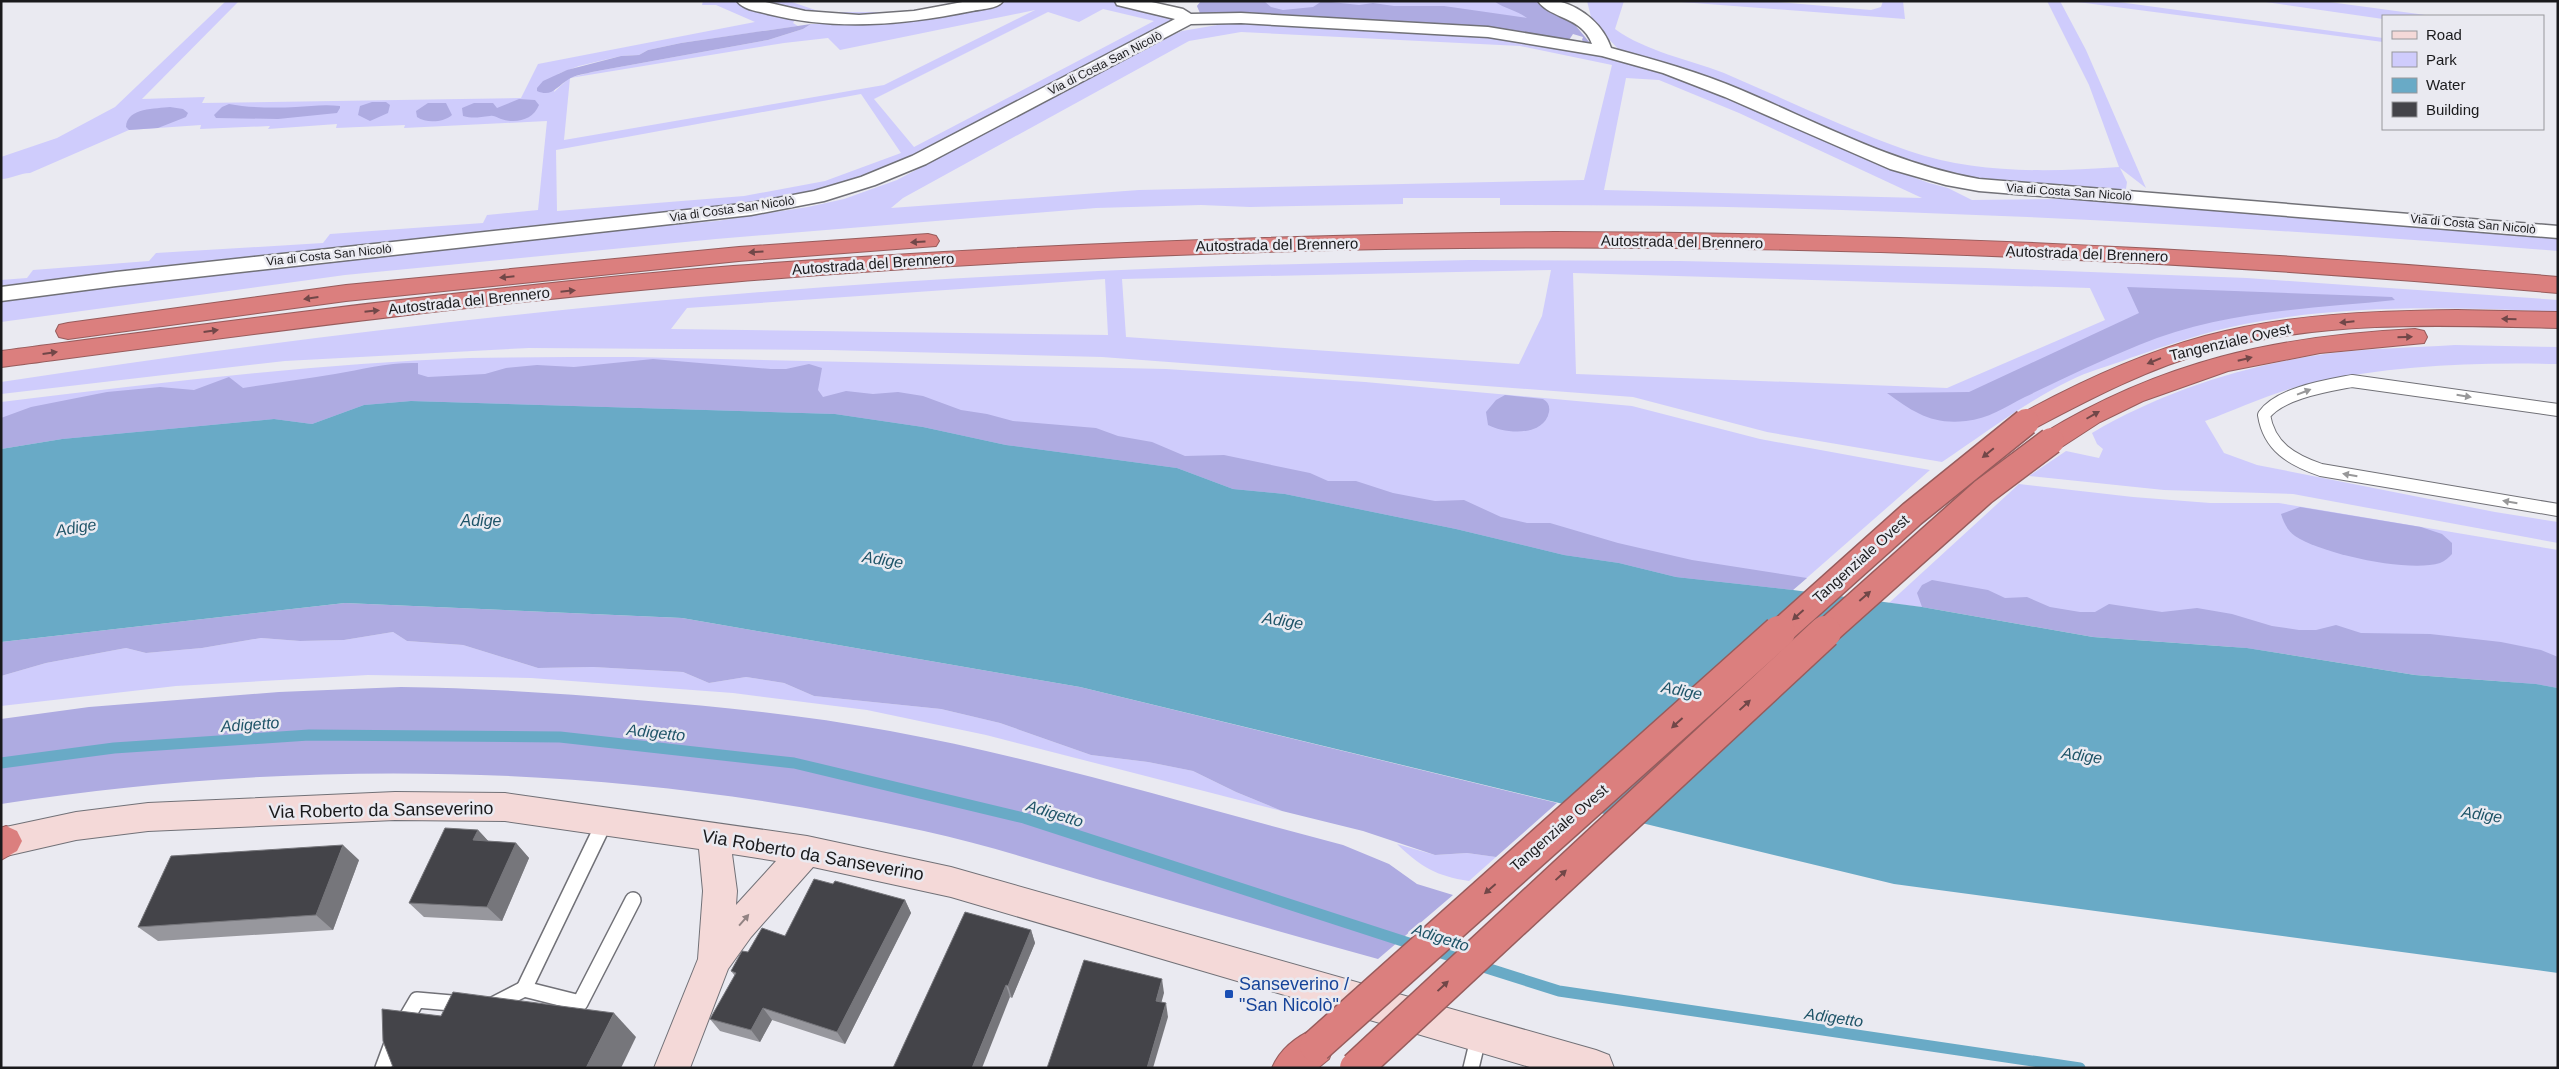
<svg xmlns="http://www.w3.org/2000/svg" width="2559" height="1069" viewBox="0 0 2559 1069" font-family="Helvetica,sans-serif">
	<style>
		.green { fill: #cfccfc; fill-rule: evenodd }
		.forest { fill: #aeabe1 }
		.water { fill: #69aac6 }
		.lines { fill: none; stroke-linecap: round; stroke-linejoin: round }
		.stream { stroke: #69aac6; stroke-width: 11 }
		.lane-far1-casing { stroke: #717177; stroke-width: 14 }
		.lane-casing { stroke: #717177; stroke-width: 18 }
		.street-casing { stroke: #717177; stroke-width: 3 }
		.secondary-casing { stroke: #717177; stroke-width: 2 }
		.highway-casing { stroke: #975c5c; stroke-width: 2 }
		.lane-far1 { stroke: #fff; stroke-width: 12 }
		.lane { stroke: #fff; stroke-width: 15 }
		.street { fill: #fff; fill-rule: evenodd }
		.secondary { fill: #f4d9d8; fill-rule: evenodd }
		.highway { fill: #db7f7e; fill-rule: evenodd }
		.highway-bridge-far1-casing { stroke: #975c5c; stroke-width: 29; stroke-linecap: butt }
		.highway-bridge-casing { stroke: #975c5c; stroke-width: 35; stroke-linecap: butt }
		.highway-bridge-far1 { stroke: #db7f7e; stroke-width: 26 }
		.highway-bridge { stroke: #db7f7e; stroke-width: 32 }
		.wall { fill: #97979d }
		.shaded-wall { fill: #76767b }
		.building { fill: #444449; stroke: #76767b }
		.oneway { fill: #714748 }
		.oneway2 { fill: #989899 }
		.oneway3 { fill: #928383 }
		.transit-dot { fill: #1a4fb4; stroke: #eaeaf1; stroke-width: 2 }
		.labels { text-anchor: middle; stroke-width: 5; stroke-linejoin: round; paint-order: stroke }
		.far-street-label { font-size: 12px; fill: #1a1a1c; stroke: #eaeaf1 }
		.street-label { font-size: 15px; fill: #1a1a1c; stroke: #eaeaf1 }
		.water-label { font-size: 16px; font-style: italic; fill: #1f5468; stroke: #eaeaf1 }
		.near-street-label { font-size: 18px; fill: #1a1a1c; stroke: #eaeaf1 }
		.near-transit-label { font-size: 18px; fill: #164399; stroke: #eaeaf1; text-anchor: start }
	</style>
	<rect width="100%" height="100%" fill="#eaeaf1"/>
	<g class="green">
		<path d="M226,1H239L142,99L205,97L202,103L521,98L538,64L755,22L716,5H702L703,1H735L795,20L793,23L798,26L681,43L648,50L639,55L621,56L579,66L558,74L554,92L569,78L592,72L768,40L803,29L811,24H874L931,18L1010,1H1110L1174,17L1169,23L937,146L840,186L770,202L1,291V280L27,278L33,270L149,261L156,253L323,243L330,234L483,223L487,215L538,210L547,121L404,128L405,125L336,128L337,124L268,129L270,126L200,129L201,125L129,130L30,173C19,173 12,179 1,179V157L57,138L115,107ZM1103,9L1154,21L914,147L874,99L1048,12L1079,22ZM1035,10L884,85L564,140L570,78L784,43L828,38L840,50ZM861,94L901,153L825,181L744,196L557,211L556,150Z"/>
		<polygon points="764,1 789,1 821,12 892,12 922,9 960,1 983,1 918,13 841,18 775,7"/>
		<path d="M1201,1H1539L1569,40C1504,29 1438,24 1372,20C1315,17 1258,13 1200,13L1197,6Z"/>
		<path d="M1587,1H1624L1615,29C1647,52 1688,59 1724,73C1785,99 1846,129 1909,151C1976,174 2049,172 2119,167L2089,85L2047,1H2060L2086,50L2146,188L2120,168L2127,182L2126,189L2112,190L1960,176L1896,159L1700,75L1619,50L1592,21Z"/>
		<polygon points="1668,1 1765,1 1871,10 1881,7 1883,1 1903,1 1905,19"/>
		<polygon points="2070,1 2111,1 2383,38 2383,42"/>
		<polygon points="2259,1 2322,1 2433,16 2383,16 2383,19"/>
		<path d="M1229,23L1489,36L1551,45L1606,57L1699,85L1865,159L1929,183L1948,188L1972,200L2067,199L2558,238V251C2206,223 1853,204 1500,205V198H1403V204L1250,207L1201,205L1096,208L716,239L345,275L1,322V302L154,281L599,231L717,221L808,207L844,199L897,180L1159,41L1182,31ZM1241,32L1520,46L1612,65L1584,180L1139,190L891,208L903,198L1189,41ZM1626,78L1659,80L1739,113L1922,198L1604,190Z"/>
		<path d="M1470,260L1680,261L1985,268L2247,278L2558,300V312C2455,307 2347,304 2245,324C2205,332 2168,345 2130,358C2110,366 2088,371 2069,381C2024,403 1984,434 1942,462L1767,432L1633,397L1102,357L828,350L529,348L285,361L1,394V382C345,329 693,291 1040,274C1183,266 1326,263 1470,260ZM1551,270L1542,316L1519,364L1126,337L1122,279ZM1573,273L2090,288L2105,320L1947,388L1576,374ZM1105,279L1108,335L671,329L687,308Z"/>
		<path d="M2455,345L2558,347V364C2476,362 2392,365 2312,383C2275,391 2240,408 2205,421L2224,453L2257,465L2495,512L2558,522V543L2293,494L2164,490L2029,476L2066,451L2099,458L2103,449L2097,444L2092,433C2164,391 2243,366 2325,354C2368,348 2412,348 2455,345Z"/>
		<path d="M632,357L1166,369L1365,382L1632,406L1760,439L1930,470L1793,590L62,439L1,449V402C157,383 313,364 469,358C524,357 578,357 632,357Z"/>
		<polygon points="2019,484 2133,497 2210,503 2279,503 2558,550 2558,688 1889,603"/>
		<polygon points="393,632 407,641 463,645 538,668 593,667 683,672 709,683 746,677 784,683 814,696 941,709 1000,723 1091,755 1148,762 1193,771 1236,792 1282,811 986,735 867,710 733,693 531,678 368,675 176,686 1,706 1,676 46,663 126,648 146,653 202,648 261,638 300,641 344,640"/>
		<path d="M1397,844L1435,855L1467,853L1496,857L1469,881C1436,876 1421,867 1397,844Z"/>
	</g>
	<g class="forest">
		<path d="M1201,1H1264L1271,7L1283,10L1313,7L1322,1L1359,5L1373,3L1394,6H1444L1527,18C1518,11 1505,9 1494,1H1539L1571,20L1590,43L1585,44L1582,40L1583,37L1573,34L1569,40C1504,29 1438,24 1372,20C1315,17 1258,13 1200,13L1197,6Z"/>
		<path d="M811,24L803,29L768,40L592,72C585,74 575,75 569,79C557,86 552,98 537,91V88L543,81L567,70L621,56L639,55L648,50L681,43Z"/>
		<path d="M519,99L535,100L539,105C533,120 516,124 501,119C497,118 495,115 490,116C479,117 474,119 463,116L462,108L474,103H493L497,108Z"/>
		<polygon points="372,102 386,102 390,105 388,113 370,121 358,115 360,106"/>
		<path d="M428,103H446L452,115C444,122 427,124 417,117L416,111Z"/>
		<path d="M229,104C249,108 276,108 296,107C311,106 325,104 340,106V108L337,113L278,119L216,118L214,115L222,107Z"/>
		<path d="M170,107L183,109L188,113L186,117L158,128L129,130L126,127C127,107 156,109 170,107Z"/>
		<path d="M2127,287L2368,296L2392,297L2395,300C2308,309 2220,311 2139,345C2100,361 2062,379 2025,397C2005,407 1988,419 1966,421C1932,425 1913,412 1887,393L1969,392L2139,313Z"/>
		<path d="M653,359L771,369H786L809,364L822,368L818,390L823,397L846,391L873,394L898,392L923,396L961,410L987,414L1013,421L1096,428L1118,436L1152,442L1185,456L1224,455L1310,473L1328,481H1356L1393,493L1435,501L1464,500L1501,517L1527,523H1550L1618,543L1692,560L1807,578L1793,590L1676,577L1619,563L1564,555L1456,529L1285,494L1233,489L1177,468L1006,445L923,427L835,414L411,401L364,405L312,424L274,419L62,439L1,449V418L31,407L107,392L160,387L194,390L229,377L243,388C274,383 304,379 335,374C363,369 390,362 418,363V374L428,377L485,374L506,368L537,365L574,367Z"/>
		<path d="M1505,395L1543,399C1548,402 1550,406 1549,412C1544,437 1505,434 1488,425L1486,412L1496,400Z"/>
		<path d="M2300,507L2421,527L2442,534L2452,543V554C2449,557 2445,561 2440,563C2409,573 2322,554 2295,536C2287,530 2284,523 2281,514Z"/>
		<polygon points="1932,580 1988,590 2005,598 2027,597 2050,607 2080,612 2095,612 2109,604 2162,612 2197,608 2232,614 2272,626 2299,630 2316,630 2336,625 2361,633 2430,634 2501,642 2541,650 2558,657 2558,688 2536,684 2415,675 2247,648 2093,637 1922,607 1917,593 1922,585"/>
		<polygon points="345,603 682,618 1080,687 1557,803 1496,857 1467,853 1435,855 1363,831 1282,811 1236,792 1193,771 1148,762 1091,755 1000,723 941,709 814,696 784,683 746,677 709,683 683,672 593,667 538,668 463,645 407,641 393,632 344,640 300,641 261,638 202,648 146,653 126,648 46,663 1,676 1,642"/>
		<path d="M401,687C480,688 558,693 637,700C722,707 806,715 890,731C1043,759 1193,806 1343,845L1389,864L1417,884L1453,895L1378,959C1285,933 1193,907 1100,880C1042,863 984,844 924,831C621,764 308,756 1,804V719L89,707L279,692Z"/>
	</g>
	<polygon class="water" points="411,401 835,414 923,427 1006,445 1177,468 1233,489 1285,494 1456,529 1564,555 1619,563 1676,577 1793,590 1922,607 2093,637 2247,648 2415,675 2536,684 2558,688 2558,973 1894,884 1080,687 682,618 345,603 1,642 1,449 62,439 274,419 312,424 364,405"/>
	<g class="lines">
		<g class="stream">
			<polyline points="1,763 114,748 309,735 560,737 794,763 1024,818 1418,946"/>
			<polyline points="1432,950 1463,960"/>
			<polyline points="1477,965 1559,991 2080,1068"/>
		</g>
		<defs>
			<path id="lane-far1" d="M2558,410L2352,381C2326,386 2280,393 2264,415C2269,447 2292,460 2321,470L2558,510"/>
			<g id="lane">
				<polyline points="605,821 524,989 580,1003 633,900"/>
				<polyline points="491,1006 524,989"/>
				<polyline points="383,1068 393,1041 417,1000 463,1004"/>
				<polyline points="1471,1068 1479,1035"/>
			</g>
			<g id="street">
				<path d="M737,1H761L805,11L859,15L914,11L968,1H1003C998,9 980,9 972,11C903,25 836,31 768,14C758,11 743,10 737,1Z"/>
				<path d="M1115,1H1147L1183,9L1191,14L1241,13L1488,27L1592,44C1582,16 1550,19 1538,1C1545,1 1554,0 1561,2C1583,8 1604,26 1611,48C1655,60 1699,72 1741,90C1819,123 1895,164 1979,179L2558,226V238L1979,191L1946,185L1890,169L1725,97L1663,73L1602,56L1488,37L1241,23L1191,24L926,164L875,185L824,201L751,215L116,286L1,301V287L116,272L751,203L814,191L861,177L912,156L1175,19L1117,5Z"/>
			</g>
			<path id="secondary" d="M395,792L505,793L807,836L951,867L1596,1050L1609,1055L1614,1068H1533L951,897L813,867L751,937L728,969L690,1068H654L698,959L703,891L699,849L505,821L395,820L148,831L76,840L6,856L1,854V828L76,812L148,803ZM732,854L776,861L736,905L737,891Z"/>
			<g id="highway">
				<path d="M1554,232C1889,233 2224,248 2558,277V293C1950,238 1338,231 731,282C487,302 244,335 1,367V351C245,319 488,286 733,266C1006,245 1280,235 1554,232Z"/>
				<polygon points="928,234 936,236 939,241 936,246 739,261 346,301 68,339 59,337 56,331 59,325 68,323 346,285 739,247"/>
				<path d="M2457,310L2558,312V328C2443,325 2323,320 2211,351C2149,368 2092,398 2035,428L2026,431L2017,428L2013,422L2017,416C2077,383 2139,354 2205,336C2287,314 2373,311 2457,310Z"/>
				<path d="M2415,329L2424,331L2427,337L2424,343L2320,353L2228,371L2143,401L2100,422L2060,448L2051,450L2042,448L2038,441L2042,434C2162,361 2275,336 2415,329Z"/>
				<polygon points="6,826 17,831 22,841 17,851 1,860 1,828"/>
				<path d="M1316,1028L1329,1033L1334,1046L1329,1059L1318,1068H1272C1280,1049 1297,1036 1316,1028Z"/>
			</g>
		</defs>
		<use href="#lane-far1" class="lane-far1-casing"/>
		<use href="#lane" class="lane-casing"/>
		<use href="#street" class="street-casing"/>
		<use href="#secondary" class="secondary-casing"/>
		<use href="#highway" class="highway-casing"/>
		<use href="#lane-far1" class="lane-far1"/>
		<use href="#lane" class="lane"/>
		<use href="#street" class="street"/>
		<use href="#secondary" class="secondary"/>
		<use href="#highway" class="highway"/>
		<defs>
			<g id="highway-bridge-far1">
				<polyline points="1778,634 1912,514 2026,422"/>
				<polyline points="1824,634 1983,492 2051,441"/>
			</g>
			<g id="highway-bridge">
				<polyline points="1316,1046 1779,632"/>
				<polyline points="1356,1068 1825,632"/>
			</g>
		</defs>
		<use href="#highway-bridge-far1" class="highway-bridge-far1-casing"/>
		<use href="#highway-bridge" class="highway-bridge-casing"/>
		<use href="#highway-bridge-far1" class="highway-bridge-far1"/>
		<use href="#highway-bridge" class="highway-bridge"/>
	</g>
	<g class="wall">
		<polygon points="478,830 488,841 516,843 529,858 502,921 424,917 409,903"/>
		<polygon points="359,860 333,930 158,941 138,927"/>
		<polygon points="833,884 905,900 911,913 845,1044 772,1020 760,1042 720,1031 710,1019 735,976 731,971 748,952 785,936"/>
		<polygon points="965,912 1031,930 1035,943 1012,998 1010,997"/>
	</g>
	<g class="shaded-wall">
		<polygon points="478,830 492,845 473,840"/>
		<polygon points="516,843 529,858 502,921 487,907"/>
		<polygon points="343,845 359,860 333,930 316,915"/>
		<polygon points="905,900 911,913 845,1044 837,1032"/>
		<polygon points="1031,930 1035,943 1012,998 1008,986"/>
		<polygon points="1162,979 1164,993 1158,1015 1156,1001"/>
		<polygon points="1006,985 1010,997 982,1068 972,1068"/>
		<polygon points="1166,1003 1168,1017 1153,1068 1147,1068"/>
		<polygon points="763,1008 772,1020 760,1042 751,1030"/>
		<polygon points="614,1013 636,1037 621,1068 586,1068"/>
	</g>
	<g class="building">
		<polygon points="445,828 478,830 473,840 516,843 487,907 409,903"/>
		<polygon points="343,845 316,915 138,927 171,856"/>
		<polygon points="814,879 833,884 835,881 905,900 837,1032 763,1008 751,1030 710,1019 736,973 731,971 742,951 748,952 762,928 785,936"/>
		<polygon points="965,912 1031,930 1008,986 1006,985 972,1068 893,1068"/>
		<polygon points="1084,960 1162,979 1156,1001 1166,1003 1147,1068 1047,1068"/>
		<polygon points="453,992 614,1013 586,1068 395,1068 393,1067 383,1041 382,1009 441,1016"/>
	</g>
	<defs><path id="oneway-solid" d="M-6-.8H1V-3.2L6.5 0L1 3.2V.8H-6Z" transform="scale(1.25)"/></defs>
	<g class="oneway">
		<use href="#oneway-solid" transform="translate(918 242) rotate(176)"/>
		<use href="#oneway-solid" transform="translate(756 252) rotate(176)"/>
		<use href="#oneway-solid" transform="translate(507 277) rotate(174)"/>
		<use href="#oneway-solid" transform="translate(568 291) rotate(-6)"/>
		<use href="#oneway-solid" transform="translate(311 298) rotate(172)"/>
		<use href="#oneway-solid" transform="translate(372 311) rotate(-6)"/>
		<use href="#oneway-solid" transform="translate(2509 319) rotate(-178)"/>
		<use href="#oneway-solid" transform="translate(2347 322) rotate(174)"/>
		<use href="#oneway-solid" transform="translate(211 331) rotate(-8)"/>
		<use href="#oneway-solid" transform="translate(2405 337) rotate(-1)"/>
		<use href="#oneway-solid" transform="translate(50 353) rotate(-8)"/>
		<use href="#oneway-solid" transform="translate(2245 359) rotate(-14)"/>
		<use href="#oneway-solid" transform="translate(2154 361) rotate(158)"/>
		<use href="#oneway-solid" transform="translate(2093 415) rotate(-30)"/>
		<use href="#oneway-solid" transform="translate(1988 453) rotate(141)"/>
		<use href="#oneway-solid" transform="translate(1865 596) rotate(-41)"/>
		<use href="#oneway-solid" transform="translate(1798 615) rotate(138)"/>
		<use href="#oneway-solid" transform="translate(1745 705) rotate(-43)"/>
		<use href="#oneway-solid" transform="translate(1677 723) rotate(138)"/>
		<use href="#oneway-solid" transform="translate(1561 875) rotate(-43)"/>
		<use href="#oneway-solid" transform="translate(1490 889) rotate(139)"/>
		<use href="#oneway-solid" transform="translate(1443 986) rotate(-43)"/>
	</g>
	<g class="oneway2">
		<use href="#oneway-solid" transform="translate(2304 392) rotate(-21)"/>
		<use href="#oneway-solid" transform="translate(2464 396) rotate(9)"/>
		<use href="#oneway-solid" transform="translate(2350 475) rotate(-170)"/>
		<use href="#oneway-solid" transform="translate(2510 502) rotate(-170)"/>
	</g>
	<use class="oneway3" href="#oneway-solid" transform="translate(744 920) rotate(-49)"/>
	<rect class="transit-dot" x="1224" y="989" width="10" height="10" rx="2.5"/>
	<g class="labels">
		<g class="far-street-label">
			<text transform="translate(1105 63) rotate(-27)" y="4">Via di Costa San Nicolò</text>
			<text transform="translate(2069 192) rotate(4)" y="4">Via di Costa San Nicolò</text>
			<text transform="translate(732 209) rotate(-8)" y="4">Via di Costa San Nicolò</text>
			<text transform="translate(2473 224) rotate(5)" y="4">Via di Costa San Nicolò</text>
			<text transform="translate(329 255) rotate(-6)" y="4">Via di Costa San Nicolò</text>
		</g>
		<g class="street-label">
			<text transform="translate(1682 242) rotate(1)" y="5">Autostrada del Brennero</text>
			<text transform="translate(1277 245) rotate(-1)" y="5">Autostrada del Brennero</text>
			<text transform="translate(2087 254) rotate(2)" y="5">Autostrada del Brennero</text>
			<text transform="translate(873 264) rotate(-4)" y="5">Autostrada del Brennero</text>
			<text transform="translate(469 301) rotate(-6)" y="5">Autostrada del Brennero</text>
			<text transform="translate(2230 342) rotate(-13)" y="5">Tangenziale Ovest</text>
			<text transform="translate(1861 559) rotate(-42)" y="5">Tangenziale Ovest</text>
			<text transform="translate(1559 828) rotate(-41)" y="5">Tangenziale Ovest</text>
		</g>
		<g class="water-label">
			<text x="481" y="526">Adige</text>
			<text transform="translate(76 527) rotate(-9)" y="6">Adige</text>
			<text transform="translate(883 559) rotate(9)" y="6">Adige</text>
			<text transform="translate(1283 620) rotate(9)" y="6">Adige</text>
			<text transform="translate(1682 690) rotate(11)" y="6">Adige</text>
			<text transform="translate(250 724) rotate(-4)" y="6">Adigetto</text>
			<text transform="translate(656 732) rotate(6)" y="6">Adigetto</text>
			<text transform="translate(2082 755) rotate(8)" y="6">Adige</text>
			<text transform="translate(1055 813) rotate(17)" y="6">Adigetto</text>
			<text transform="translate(2482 814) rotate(8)" y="6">Adige</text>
			<text transform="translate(1441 937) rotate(18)" y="6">Adigetto</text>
			<text transform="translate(1834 1017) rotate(8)" y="6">Adigetto</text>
		</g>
		<g class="near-street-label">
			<text transform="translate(381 810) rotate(-1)" y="6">Via Roberto da Sanseverino</text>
			<text transform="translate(813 855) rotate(10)" y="6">Via Roberto da Sanseverino</text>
		</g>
		<g class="near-transit-label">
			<text x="1239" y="990">Sanseverino /<tspan x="1239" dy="21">"San Nicolò"</tspan></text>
		</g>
	</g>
	<rect width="2559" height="1069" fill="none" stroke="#1a1a1c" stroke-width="5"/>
	<rect x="2382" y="15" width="162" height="115" fill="#eaeaf1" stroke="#97979c"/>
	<rect x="2392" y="31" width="25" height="8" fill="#f4d9d8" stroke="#97979c"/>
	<text x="2426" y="40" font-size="15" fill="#1a1a1c">Road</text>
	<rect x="2392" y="52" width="25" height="15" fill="#cfccfc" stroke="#97979c"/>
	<text x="2426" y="65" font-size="15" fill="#1a1a1c">Park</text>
	<rect x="2392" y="78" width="25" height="15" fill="#69aac6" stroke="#97979c"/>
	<text x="2426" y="90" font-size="15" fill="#1a1a1c">Water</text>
	<rect x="2392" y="102" width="25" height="15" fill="#444449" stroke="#97979c"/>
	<text x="2426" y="115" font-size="15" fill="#1a1a1c">Building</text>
</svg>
